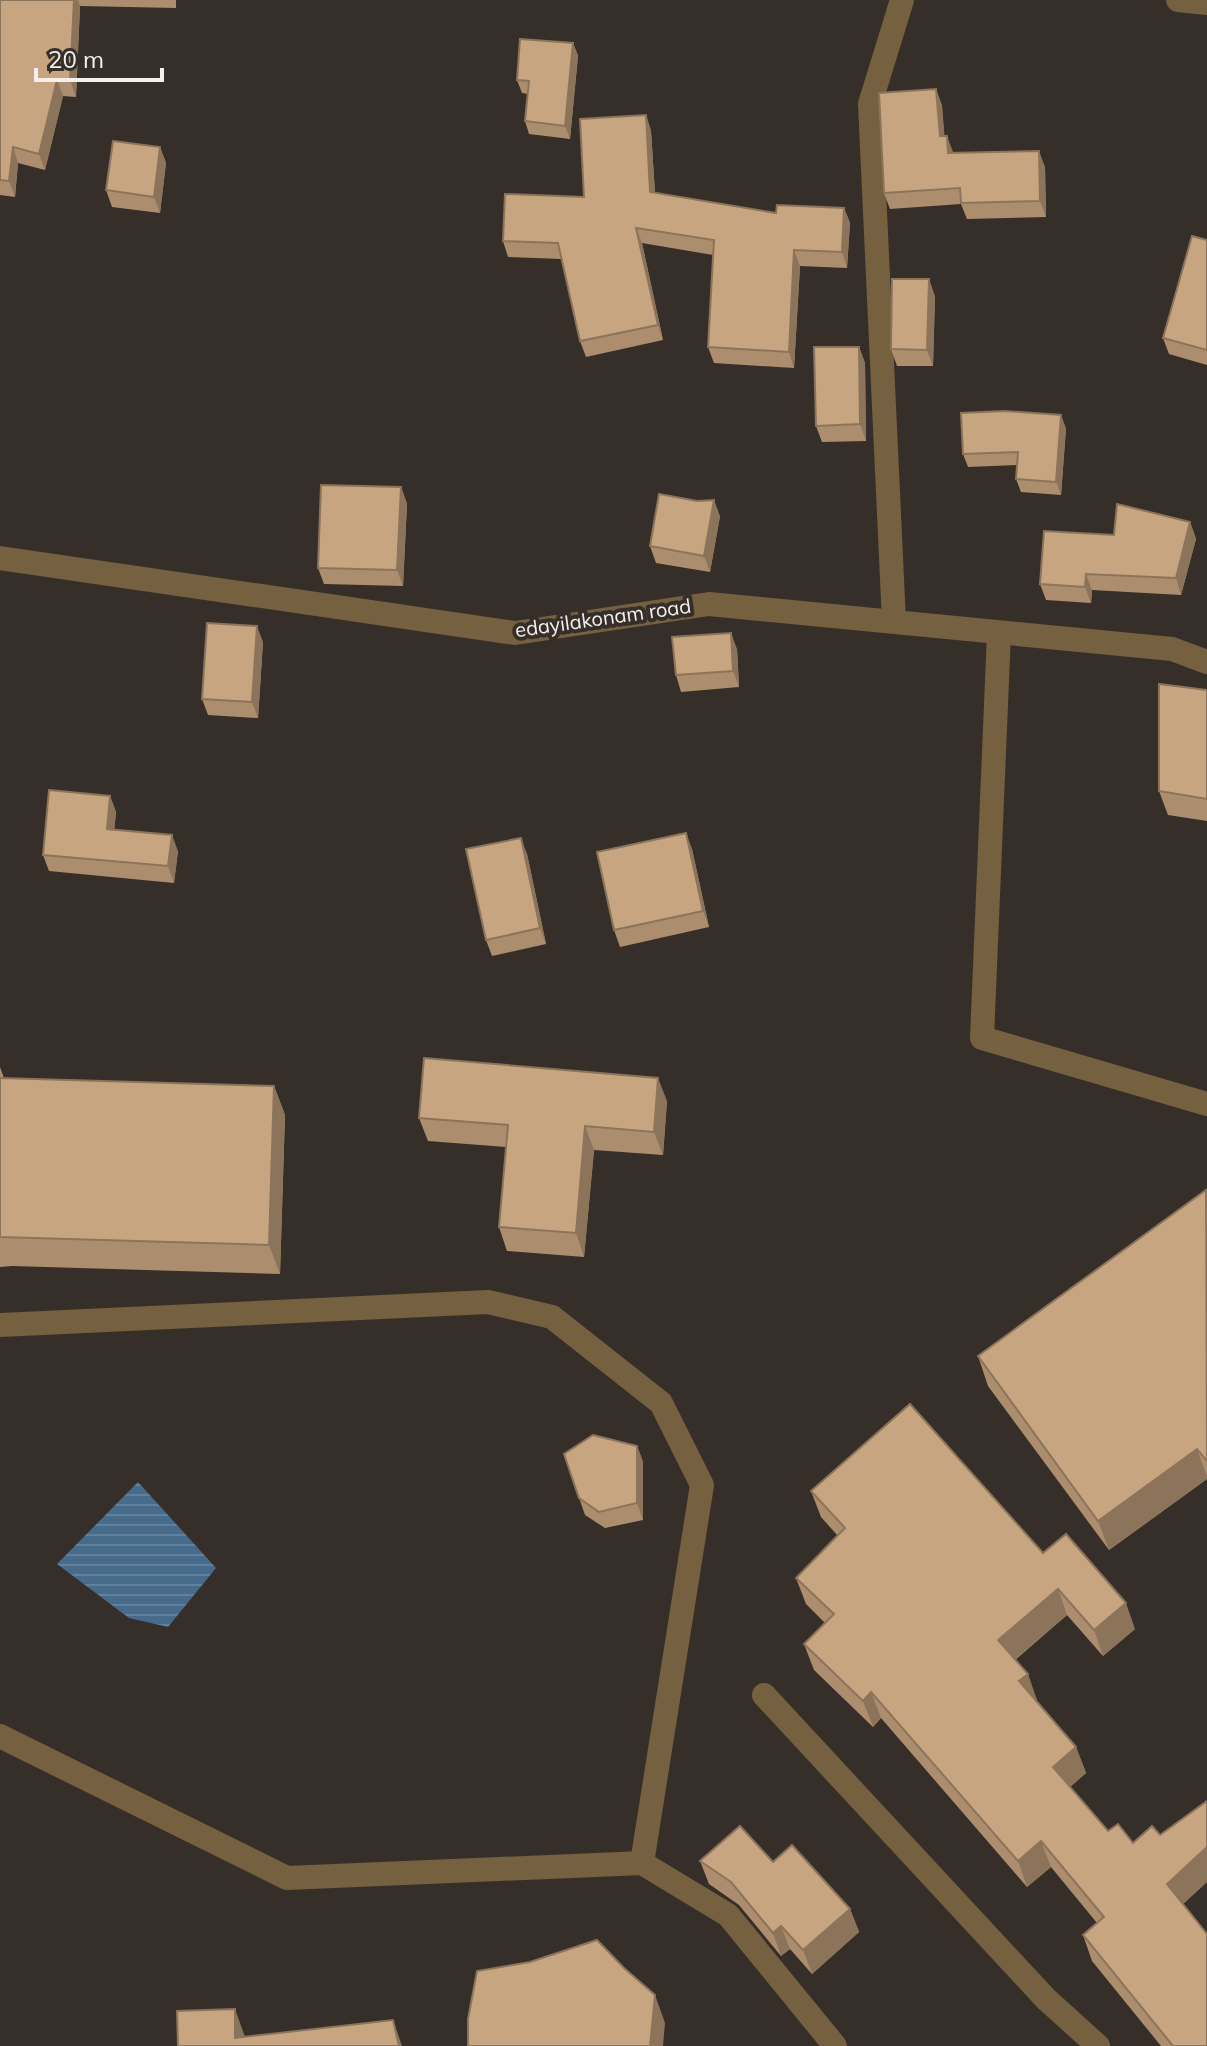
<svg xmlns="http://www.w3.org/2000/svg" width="1207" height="2046" viewBox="0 0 1207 2046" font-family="Mulish,sans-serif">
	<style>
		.water { fill: url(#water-rules) }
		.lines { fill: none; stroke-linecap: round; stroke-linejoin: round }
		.minor { stroke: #75603f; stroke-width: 24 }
		.wall { fill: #ac8e6f }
		.shaded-wall { fill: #8c745a }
		.building { fill: #c8a581; stroke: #8c745a; stroke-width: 2 }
		.labels { text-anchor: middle; stroke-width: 8; stroke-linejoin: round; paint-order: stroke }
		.street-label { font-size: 20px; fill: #f5f0ec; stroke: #362f29 }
	</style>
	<defs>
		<pattern id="water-rules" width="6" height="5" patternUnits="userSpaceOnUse" patternTransform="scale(2)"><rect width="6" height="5" fill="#476b8a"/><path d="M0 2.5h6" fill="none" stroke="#62809b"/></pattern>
	</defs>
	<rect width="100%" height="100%" fill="#362f29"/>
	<polygon class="water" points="138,1482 216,1568 168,1627 129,1618 57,1564"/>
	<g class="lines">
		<g class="minor">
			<polyline points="1178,0 1207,3"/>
			<polyline points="0,558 515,633 709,604 1172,649 1207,662"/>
			<polyline points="894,622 870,104 902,0"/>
			<polyline points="999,633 982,1038 1207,1104"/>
			<polyline points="0,1325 488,1302 552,1317 661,1403 702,1485 642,1863"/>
			<polyline points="764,1695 1046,1999 1098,2046"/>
			<polyline points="0,1736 287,1878 642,1863 728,1915 835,2046"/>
		</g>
	</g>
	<g class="wall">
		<polygon points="0,0 176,0 176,8 80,6 76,97 63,96 45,170 18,163 15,197 0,195"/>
		<polygon points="573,43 578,56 570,139 529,134 525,121 528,94 522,93 517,80"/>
		<polygon points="936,89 942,106 944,136 953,153 1045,167 1046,217 967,219 961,204 890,209 884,193"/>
		<polygon points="646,115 651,131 655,193 776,213 844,208 850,223 847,268 800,266 794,368 714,363 708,347 713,255 642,243 663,340 586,357 580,341 562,259 508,257 503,241 584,197"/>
		<polygon points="160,147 166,163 160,213 112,207 106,190"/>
		<polygon points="1207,240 1207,365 1169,354 1163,338"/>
		<polygon points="935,296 933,366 897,366 891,349"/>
		<polygon points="859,347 865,363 866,441 822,442 816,426"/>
		<polygon points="1066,428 1061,495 1021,492 1016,479 1017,465 968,467 963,454"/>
		<polygon points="401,487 407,504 403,586 324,584 318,568"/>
		<polygon points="720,516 710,572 656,563 650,546"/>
		<polygon points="1190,522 1196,539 1181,595 1092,590 1091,603 1046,600 1040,584 1114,535"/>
		<polygon points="263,642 258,718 208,715 202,699"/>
		<polygon points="737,649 739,687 681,692 676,675"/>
		<polygon points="1207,690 1207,821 1168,815 1159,791"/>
		<polygon points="110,796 116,812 114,829 178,851 174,883 49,871 43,855"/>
		<polygon points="692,849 709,927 620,947 614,930"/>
		<polygon points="527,854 546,944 492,956 486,940"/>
		<polygon points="0,1067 4,1078 274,1086 285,1115 280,1274 12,1266 0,1267"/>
		<polygon points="667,1101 663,1155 594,1150 584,1257 507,1251 499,1227 506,1147 428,1141 419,1118"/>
		<polygon points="1207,1191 1207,1479 1109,1550 988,1386 978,1356"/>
		<polygon points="637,1446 643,1462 643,1520 605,1528 585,1515 564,1454"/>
		<polygon points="811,1491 1043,1553 1135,1629 1103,1656 1067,1615 1015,1660 1028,1674 1036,1701 1076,1747 1086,1773 1070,1787 1108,1831 1133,1843 1160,1835 1207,1801 1207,1882 1183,1904 1207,2046 1161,2046 1092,1961 1083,1935 1097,1923 1051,1867 1027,1887 881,1718 873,1727 814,1670 804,1644 825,1623 806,1604 796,1578 838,1536 821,1517"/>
		<polygon points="700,1861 773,1862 850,1909 859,1932 812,1974 790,1949 781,1956 739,1905 709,1884"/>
	</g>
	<g class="shaded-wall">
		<polygon points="74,0 78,0 80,6 76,97 70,80"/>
		<polygon points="573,43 578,56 570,139 565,126"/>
		<polygon points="57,80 63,96 45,170 39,154"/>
		<polygon points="936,89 942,106 946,153 940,136"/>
		<polygon points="646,115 651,131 656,208 650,192"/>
		<polygon points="947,136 953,152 954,169 948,153"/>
		<polygon points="13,147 18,163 15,197 9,181"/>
		<polygon points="160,147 166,163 160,213 154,197"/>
		<polygon points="1039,151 1045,167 1046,217 1040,201"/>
		<polygon points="844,208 850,223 847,268 842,252"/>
		<polygon points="636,228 642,243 663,340 658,325"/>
		<polygon points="794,250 800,266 794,368 789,352"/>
		<polygon points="929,279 935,296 933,366 927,350"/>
		<polygon points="859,347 865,363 866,441 860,424"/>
		<polygon points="1061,415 1066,428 1061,495 1056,482"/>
		<polygon points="401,487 407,504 403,586 397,570"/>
		<polygon points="714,500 720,516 710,572 704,556"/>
		<polygon points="1190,522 1196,539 1181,595 1176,578"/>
		<polygon points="1086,574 1092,590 1091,603 1085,587"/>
		<polygon points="257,626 263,642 258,718 252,702"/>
		<polygon points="731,633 737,649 739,687 733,671"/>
		<polygon points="110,796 116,812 113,845 107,829"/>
		<polygon points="686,833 692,849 709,927 703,911"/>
		<polygon points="172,835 178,851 174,883 168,866"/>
		<polygon points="521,838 527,854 546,944 540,928"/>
		<polygon points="658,1078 667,1101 663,1155 654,1132"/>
		<polygon points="274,1086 285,1115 280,1274 269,1245"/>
		<polygon points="585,1126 594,1150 584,1257 576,1233"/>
		<polygon points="637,1446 643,1462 643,1520 637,1503"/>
		<polygon points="1197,1449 1207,1476 1207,1479 1109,1550 1098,1521"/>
		<polygon points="1058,1589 1067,1615 1007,1666 998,1640"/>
		<polygon points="1126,1603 1135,1629 1103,1656 1094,1630"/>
		<polygon points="1028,1674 1037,1700 1029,1707 1019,1681"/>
		<polygon points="871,1692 881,1718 873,1727 863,1701"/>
		<polygon points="1076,1747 1086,1773 1063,1793 1053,1767"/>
		<polygon points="1041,1841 1051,1867 1027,1887 1018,1861"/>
		<polygon points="1207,1847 1207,1882 1176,1910 1167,1884"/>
		<polygon points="850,1909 859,1932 812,1974 803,1950"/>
		<polygon points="781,1926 790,1949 781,1956 773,1933"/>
		<polygon points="655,1995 665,2023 663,2046 650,2046"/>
		<polygon points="235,2009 245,2037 235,2038"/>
		<polygon points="393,2020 402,2046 399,2046"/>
	</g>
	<g class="building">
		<polygon points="0,0 74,0 70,80 57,80 39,154 13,147 9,181 0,180"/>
		<polygon points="520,39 573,43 565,126 525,121 529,81 517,80"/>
		<polygon points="936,89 940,136 947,136 948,153 1039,151 1040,201 961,203 960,188 884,193 879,93"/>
		<polygon points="646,115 650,192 776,213 777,205 844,208 842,252 794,250 789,352 708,347 714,240 636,228 658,325 580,341 558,243 503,241 505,194 584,197 580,119"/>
		<polygon points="113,141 160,147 154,197 106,190"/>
		<polygon points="1192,236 1207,240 1207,350 1163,338"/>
		<polygon points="892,279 929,279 927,350 891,349"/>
		<polygon points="814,347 859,347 860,424 816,426"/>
		<polygon points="1004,411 1061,415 1056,482 1016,479 1018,452 963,454 961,413"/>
		<polygon points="321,485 401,487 397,570 318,568"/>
		<polygon points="659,494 697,501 714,500 704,556 650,546"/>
		<polygon points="1117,504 1190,522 1176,578 1086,574 1085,587 1040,584 1044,531 1114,535"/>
		<polygon points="207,623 257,626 252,702 202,699"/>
		<polygon points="731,633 733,671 676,675 672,637"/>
		<polygon points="1159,684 1207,690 1207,799 1159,791"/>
		<polygon points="49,790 110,796 107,829 172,835 168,866 43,855"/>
		<polygon points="686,833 703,911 614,930 597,852"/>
		<polygon points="521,838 540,928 486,940 466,849"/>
		<polygon points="424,1058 658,1078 654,1132 585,1126 576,1233 499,1227 508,1125 419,1118"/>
		<polygon points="0,1078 274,1086 269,1245 0,1237"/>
		<polygon points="1206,1190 1207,1461 1197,1449 1098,1521 978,1356"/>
		<polygon points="910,1404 1043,1553 1066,1534 1126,1603 1094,1630 1058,1589 998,1640 1028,1674 1019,1681 1076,1747 1053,1767 1108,1831 1118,1824 1133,1843 1152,1826 1160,1835 1207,1801 1207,1847 1167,1884 1207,1934 1207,2046 1173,2046 1083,1935 1104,1917 1041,1841 1018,1861 871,1692 863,1701 804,1644 834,1614 796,1578 845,1528 811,1491"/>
		<polygon points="593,1435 637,1446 637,1503 599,1512 579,1498 564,1454"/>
		<polygon points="740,1826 773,1862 792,1845 850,1909 803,1950 781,1926 773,1933 731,1882 700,1861"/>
		<polygon points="597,1940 624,1968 655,1995 650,2046 468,2046 468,2019 477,1971 530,1962"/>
		<polygon points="235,2009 235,2038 393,2020 399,2046 178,2046 177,2011"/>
	</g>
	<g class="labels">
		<g class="street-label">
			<text transform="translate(603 618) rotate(-8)" y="7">edayilakonam road</text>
		</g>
	</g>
	<path d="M36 68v12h126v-12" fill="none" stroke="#f5f0ec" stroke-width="4"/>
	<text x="48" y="68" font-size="24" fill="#f5f0ec" stroke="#362f29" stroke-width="6" paint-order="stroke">20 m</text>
</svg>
